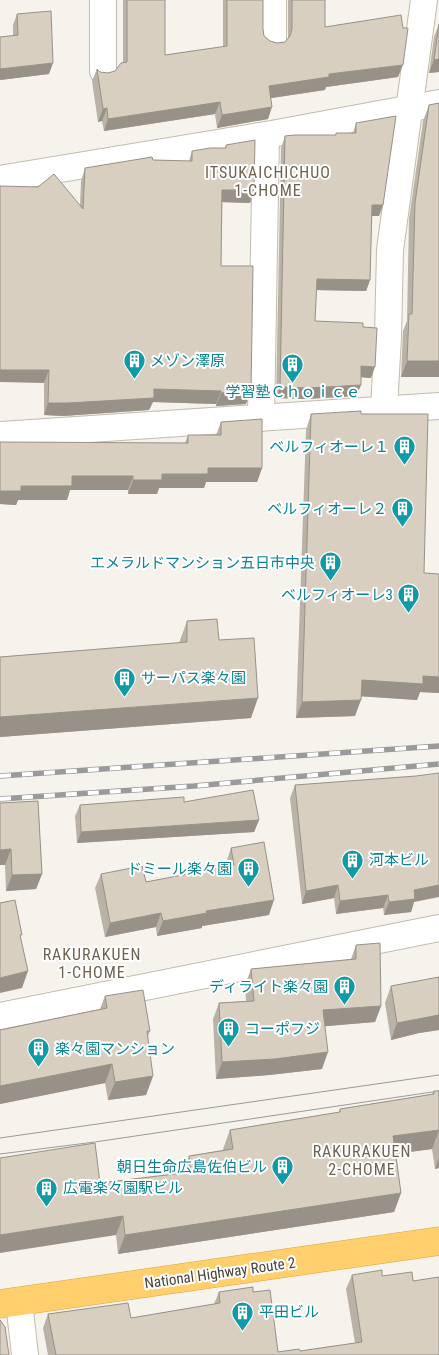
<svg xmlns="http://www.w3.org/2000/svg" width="439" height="1355" viewBox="0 0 439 1355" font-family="'Roboto Condensed','Noto Sans JP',sans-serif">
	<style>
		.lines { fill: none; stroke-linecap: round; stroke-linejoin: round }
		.street-casing { stroke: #c2bbae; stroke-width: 28 }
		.highway-casing { stroke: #e0a43c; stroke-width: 29 }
		.street { stroke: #fff; stroke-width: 26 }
		.highway { stroke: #ffcf6e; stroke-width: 28 }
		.tram { stroke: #9a9a9a; stroke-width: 1 }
		.rail-casing { stroke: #9a9a9a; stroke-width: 5.5 }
		.rail { stroke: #fff; stroke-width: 4; stroke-dasharray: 11; stroke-linecap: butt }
		.wall { fill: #bab2a6 }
		.shaded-wall { fill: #979187 }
		.building { fill: #d8cfc1; stroke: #979187 }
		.labels { text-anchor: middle; stroke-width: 4; stroke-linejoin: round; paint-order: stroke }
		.culture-label { font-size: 15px; fill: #0d838f; stroke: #fff; text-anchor: start }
		.street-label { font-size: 15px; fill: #4b4439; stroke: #fff }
		.neighbourhood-label { font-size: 16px; letter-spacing: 1px; fill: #6e6250; stroke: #fff }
	</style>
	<rect width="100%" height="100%" fill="#f6f3ec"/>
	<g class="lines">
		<defs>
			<g id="street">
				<polyline points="273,0 273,41"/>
				<polyline points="103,71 103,0"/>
				<polyline points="0,179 266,135 439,103"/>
				<polyline points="384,409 388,336 390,250 424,0"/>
				<polyline points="261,418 266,135"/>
				<polyline points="0,435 439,406"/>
				<polyline points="0,1016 439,928"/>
				<polyline points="19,1302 25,1355"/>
			</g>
			<polyline id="highway" points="0,1304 439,1241"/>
		</defs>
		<use href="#street" class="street-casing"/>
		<use href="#highway" class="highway-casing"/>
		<use href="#street" class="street"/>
		<use href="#highway" class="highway"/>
		<g class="tram">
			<polyline points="0,1138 439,1075"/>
			<polyline points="0,1154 95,1142 439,1091"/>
		</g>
		<defs>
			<g id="rail">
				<polyline points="0,776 439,746"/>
				<polyline points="0,799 194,786 439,764"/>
			</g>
		</defs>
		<use href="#rail" class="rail-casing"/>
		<use href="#rail" class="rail"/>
	</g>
	<g class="wall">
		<polygon points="123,0 165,0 165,55 223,47 223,0 263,0 263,29 264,36 270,41 277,43 285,42 288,39 288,0 325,0 325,27 398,77 326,87 325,90 271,98 268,119 217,128 215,114 104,131 102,121 98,122 92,81 97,69 100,72 108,73 115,71 123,63"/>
		<polygon points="17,14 49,74 0,80 0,37 13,36 13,25"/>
		<polygon points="439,24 439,72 429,73 434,37"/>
		<polygon points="439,103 439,377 401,377 403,331 407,321 409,219 423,121 429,105"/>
		<polygon points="356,123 383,205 379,216 372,216 370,280 366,291 316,290 315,321 363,327 371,378 361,377 361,385 356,396 305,399 276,398 281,148 285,136 336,135 336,133 353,133"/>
		<polygon points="226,145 254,190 250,203 222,202 221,266 246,404 216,406 216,404 153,402 149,410 63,416 44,415 44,383 80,205 81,181 85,168 153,160 189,161 192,151 225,148"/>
		<polygon points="311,414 361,414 424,573 439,574 439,693 420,692 417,700 361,696 355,716 296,718 306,430"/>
		<polygon points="221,422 262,468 257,482 206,482 204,488 159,488 157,494 128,494 128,490 70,490 67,500 18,500 16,505 0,504 185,443 188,435 216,435"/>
		<polygon points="187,621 219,640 251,718 0,737 0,657 179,643"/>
		<polygon points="295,785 414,902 411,912 384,915 383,908 336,914 334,898 302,904 290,798"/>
		<polygon points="38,801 42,874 36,889 6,891 5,865 0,865"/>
		<polygon points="184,802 259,820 254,832 77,843 75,816 80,805"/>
		<polygon points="231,848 269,915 202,926 202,928 157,936 156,927 105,937 95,888 101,874 146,882 227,867 226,863"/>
		<polygon points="356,945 381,1006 375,1022 324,1026 322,1069 269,1075 216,1079 213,1019 219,1003 246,1001 245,985 251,969 351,959"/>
		<polygon points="439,977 439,1030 419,1033 391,1040 385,1003 391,986"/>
		<polygon points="105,996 150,1031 147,1038 153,1076 146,1095 108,1100 105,1083 0,1104 0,1030 100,1009"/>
		<polygon points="434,1091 439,1091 439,1168 435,1169 432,1149 396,1154 401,1193 394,1212 118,1254 116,1235 100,1183 183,1173 189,1156 223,1150 223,1149 230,1130 339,1112 340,1109 432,1094"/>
		<polygon points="352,1275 382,1276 413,1281 439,1355 48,1355 43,1328 48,1314 131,1318 214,1304 219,1292 253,1292 278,1352 300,1351 355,1343 346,1289"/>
	</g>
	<g class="shaded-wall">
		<polygon points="439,59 439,72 429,73 434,60"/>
		<polygon points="53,63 49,74 0,80 0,69"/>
		<polygon points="403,65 398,77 326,87 325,90 265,99 269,86 329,74"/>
		<polygon points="220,102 215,114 104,131 108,119"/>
		<polygon points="272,107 268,119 217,128 222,115"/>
		<polygon points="107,108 102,121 98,122 103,109"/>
		<polygon points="222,190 254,190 250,203 218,202"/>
		<polygon points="372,205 383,205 379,216 368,216"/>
		<polygon points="317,279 370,280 366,291 313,290"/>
		<polygon points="407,361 439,361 439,377 401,377"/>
		<polygon points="361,366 375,367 371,378 357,377"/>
		<polygon points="0,370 49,370 44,383 0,382"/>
		<polygon points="361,385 356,396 305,399 276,398 280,387"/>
		<polygon points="154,389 221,391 216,404 153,402 149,410 63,416 44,415 48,403"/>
		<polygon points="251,391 246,404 216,406 221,393"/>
		<polygon points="208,468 262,468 257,482 206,482 204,488 159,488 157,494 128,494 133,480 162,474"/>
		<polygon points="72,476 133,476 128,490 70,490 67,500 18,500 16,505 0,504 0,491"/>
		<polygon points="423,676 439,677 439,693 420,692 417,700 356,696 362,680"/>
		<polygon points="258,698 251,718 0,737 0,717"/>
		<polygon points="361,700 355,716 296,718 302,702"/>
		<polygon points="259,820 254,832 77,843 81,832"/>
		<polygon points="11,849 5,865 0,865 0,850"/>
		<polygon points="42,874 36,889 6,891 12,875"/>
		<polygon points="338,885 334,898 302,904 306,891"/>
		<polygon points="439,885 439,897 414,902 411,912 384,915 389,902 414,890"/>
		<polygon points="388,895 383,908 336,914 340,901"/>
		<polygon points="274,900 269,915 202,926 202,928 157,936 163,921 206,911"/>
		<polygon points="161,913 156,927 105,937 110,923"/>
		<polygon points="28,971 22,988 0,993 0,978"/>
		<polygon points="381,1006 375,1022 317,1027 323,1010"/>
		<polygon points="439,1015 439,1030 419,1033 391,1040 397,1023"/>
		<polygon points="328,1052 322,1069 269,1075 216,1079 222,1062"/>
		<polygon points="112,1064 105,1083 0,1104 0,1086"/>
		<polygon points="153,1076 146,1095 108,1100 115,1082"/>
		<polygon points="439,1130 432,1149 386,1155 393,1136"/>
		<polygon points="439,1158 439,1168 435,1169"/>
		<polygon points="401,1193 394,1212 118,1254 125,1235"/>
		<polygon points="123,1216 116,1235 0,1253 0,1235"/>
	</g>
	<g class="building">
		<polygon points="127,0 165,0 165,55 227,46 227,0 263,0 263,29 264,36 270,41 277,43 285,42 290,36 292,29 292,0 325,0 325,27 401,15 403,28 408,28 403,65 329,74 329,77 269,86 272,107 222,115 220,102 108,119 107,108 103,109 97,69 100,72 108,73 115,71 121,63 127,62"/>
		<polygon points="51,11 53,63 0,69 0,37 18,35 17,14"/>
		<polygon points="439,24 439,59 434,60"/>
		<polygon points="439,103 439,361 407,361 409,314 412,314 415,203 429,105"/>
		<polygon points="396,116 383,205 372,205 370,280 317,279 315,321 363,323 363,327 377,328 375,367 361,366 361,385 309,388 280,387 285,136 295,135 336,135 336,133 356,133 356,123"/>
		<polygon points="255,140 254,190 222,190 221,266 253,266 251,391 221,393 221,391 154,389 154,398 68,403 48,403 49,370 0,370 0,186 38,187 54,174 83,209 85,168 152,157 153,160 192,161 192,151 210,148 226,148 226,145"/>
		<polygon points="361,411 361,414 428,414 424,573 439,574 439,677 423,676 423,684 362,680 361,700 302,702 311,414"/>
		<polygon points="262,419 262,468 208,468 208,474 162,474 162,480 133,480 133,476 72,476 72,486 21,486 21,491 0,491 0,442 188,443 188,435 221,435 221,422"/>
		<polygon points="217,619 219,640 254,638 258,698 0,717 0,657 187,642 187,621"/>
		<polygon points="439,773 439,885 414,890 415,899 389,902 388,895 340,901 338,885 306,891 295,785 416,776"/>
		<polygon points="253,790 259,820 81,832 80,805 184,797 184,802"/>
		<polygon points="38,801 42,874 12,875 11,849 0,850 0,803"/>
		<polygon points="264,842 274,900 206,911 207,913 163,921 161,913 110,923 101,874 142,866 146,882 234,865 231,848"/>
		<polygon points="15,900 22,935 20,935 28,971 0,978 0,903"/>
		<polygon points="380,943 381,1006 323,1010 328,1052 275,1059 222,1062 219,1003 254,1001 251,969 356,959 356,945"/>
		<polygon points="439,977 439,1015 397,1023 391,986"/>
		<polygon points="143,990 150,1031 147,1031 153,1076 115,1082 112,1064 0,1086 0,1030 107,1008 105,996"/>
		<polygon points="434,1091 439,1091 439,1130 393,1136 401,1193 125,1235 123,1216 0,1235 0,1158 95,1143 100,1183 191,1172 189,1156 233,1149 230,1130 340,1112 340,1109 434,1094"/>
		<polygon points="382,1270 382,1276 412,1272 413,1281 439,1277 439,1355 56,1355 48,1314 128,1303 131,1318 220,1303 219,1292 253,1287 253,1292 270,1290 278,1352 299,1349 300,1351 362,1342 352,1275"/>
		<polygon points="0,1320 5,1327 9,1355 0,1355"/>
	</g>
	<defs>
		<symbol id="building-pin" viewBox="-11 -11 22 30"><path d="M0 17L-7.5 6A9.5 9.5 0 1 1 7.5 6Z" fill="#0f9aa8" stroke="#fff"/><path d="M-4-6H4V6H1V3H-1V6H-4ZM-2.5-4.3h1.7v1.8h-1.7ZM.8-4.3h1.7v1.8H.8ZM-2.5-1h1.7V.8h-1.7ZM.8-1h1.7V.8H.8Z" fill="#fff"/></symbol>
	</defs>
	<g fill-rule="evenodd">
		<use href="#building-pin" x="122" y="348" width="25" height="34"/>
		<use href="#building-pin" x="280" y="352" width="25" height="34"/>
		<use href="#building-pin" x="392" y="434" width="25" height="34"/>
		<use href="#building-pin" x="390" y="496" width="25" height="34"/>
		<use href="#building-pin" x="318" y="550" width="25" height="34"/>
		<use href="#building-pin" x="396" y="582" width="25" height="34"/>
		<use href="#building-pin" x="112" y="666" width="25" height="34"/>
		<use href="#building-pin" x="340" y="848" width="25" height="34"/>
		<use href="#building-pin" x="236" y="856" width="25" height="34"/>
		<use href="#building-pin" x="332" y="974" width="25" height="34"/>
		<use href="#building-pin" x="216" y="1016" width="25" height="34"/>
		<use href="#building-pin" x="26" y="1036" width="25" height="34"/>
		<use href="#building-pin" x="270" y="1154" width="25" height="34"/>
		<use href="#building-pin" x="34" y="1176" width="25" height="34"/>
		<use href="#building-pin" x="230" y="1300" width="25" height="34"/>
	</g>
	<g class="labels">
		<g class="culture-label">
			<text x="150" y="366">メゾン澤原</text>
			<text x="293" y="397" text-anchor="middle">学習塾Ｃｈｏｉｃｅ</text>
			<text x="389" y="452" text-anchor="end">ベルフィオーレ１</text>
			<text x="387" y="514" text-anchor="end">ベルフィオーレ２</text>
			<text x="315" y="568" text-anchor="end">エメラルドマンション五日市中央</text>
			<text x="393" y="600" text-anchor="end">ベルフィオーレ3</text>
			<text x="141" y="683">サーパス楽々園</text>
			<text x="369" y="865">河本ビル</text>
			<text x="232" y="874" text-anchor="end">ドミール楽々園</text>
			<text x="328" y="992" text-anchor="end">ディライト楽々園</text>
			<text x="245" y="1034">コーポフジ</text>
			<text x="55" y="1054">楽々園マンション</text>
			<text x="267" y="1172" text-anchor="end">朝日生命広島佐伯ビル</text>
			<text x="63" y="1193">広電楽々園駅ビル</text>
			<text x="259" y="1317">平田ビル</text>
		</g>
		<g class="street-label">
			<text transform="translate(220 1273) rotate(-8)" y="5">National Highway Route 2</text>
		</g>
		<g class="neighbourhood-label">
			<text x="268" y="178">ITSUKAICHICHUO<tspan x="268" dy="18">1-CHOME</tspan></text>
			<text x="92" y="960">RAKURAKUEN<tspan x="92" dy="18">1-CHOME</tspan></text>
			<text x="362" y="1157">RAKURAKUEN<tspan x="362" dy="18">2-CHOME</tspan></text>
		</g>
	</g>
</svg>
